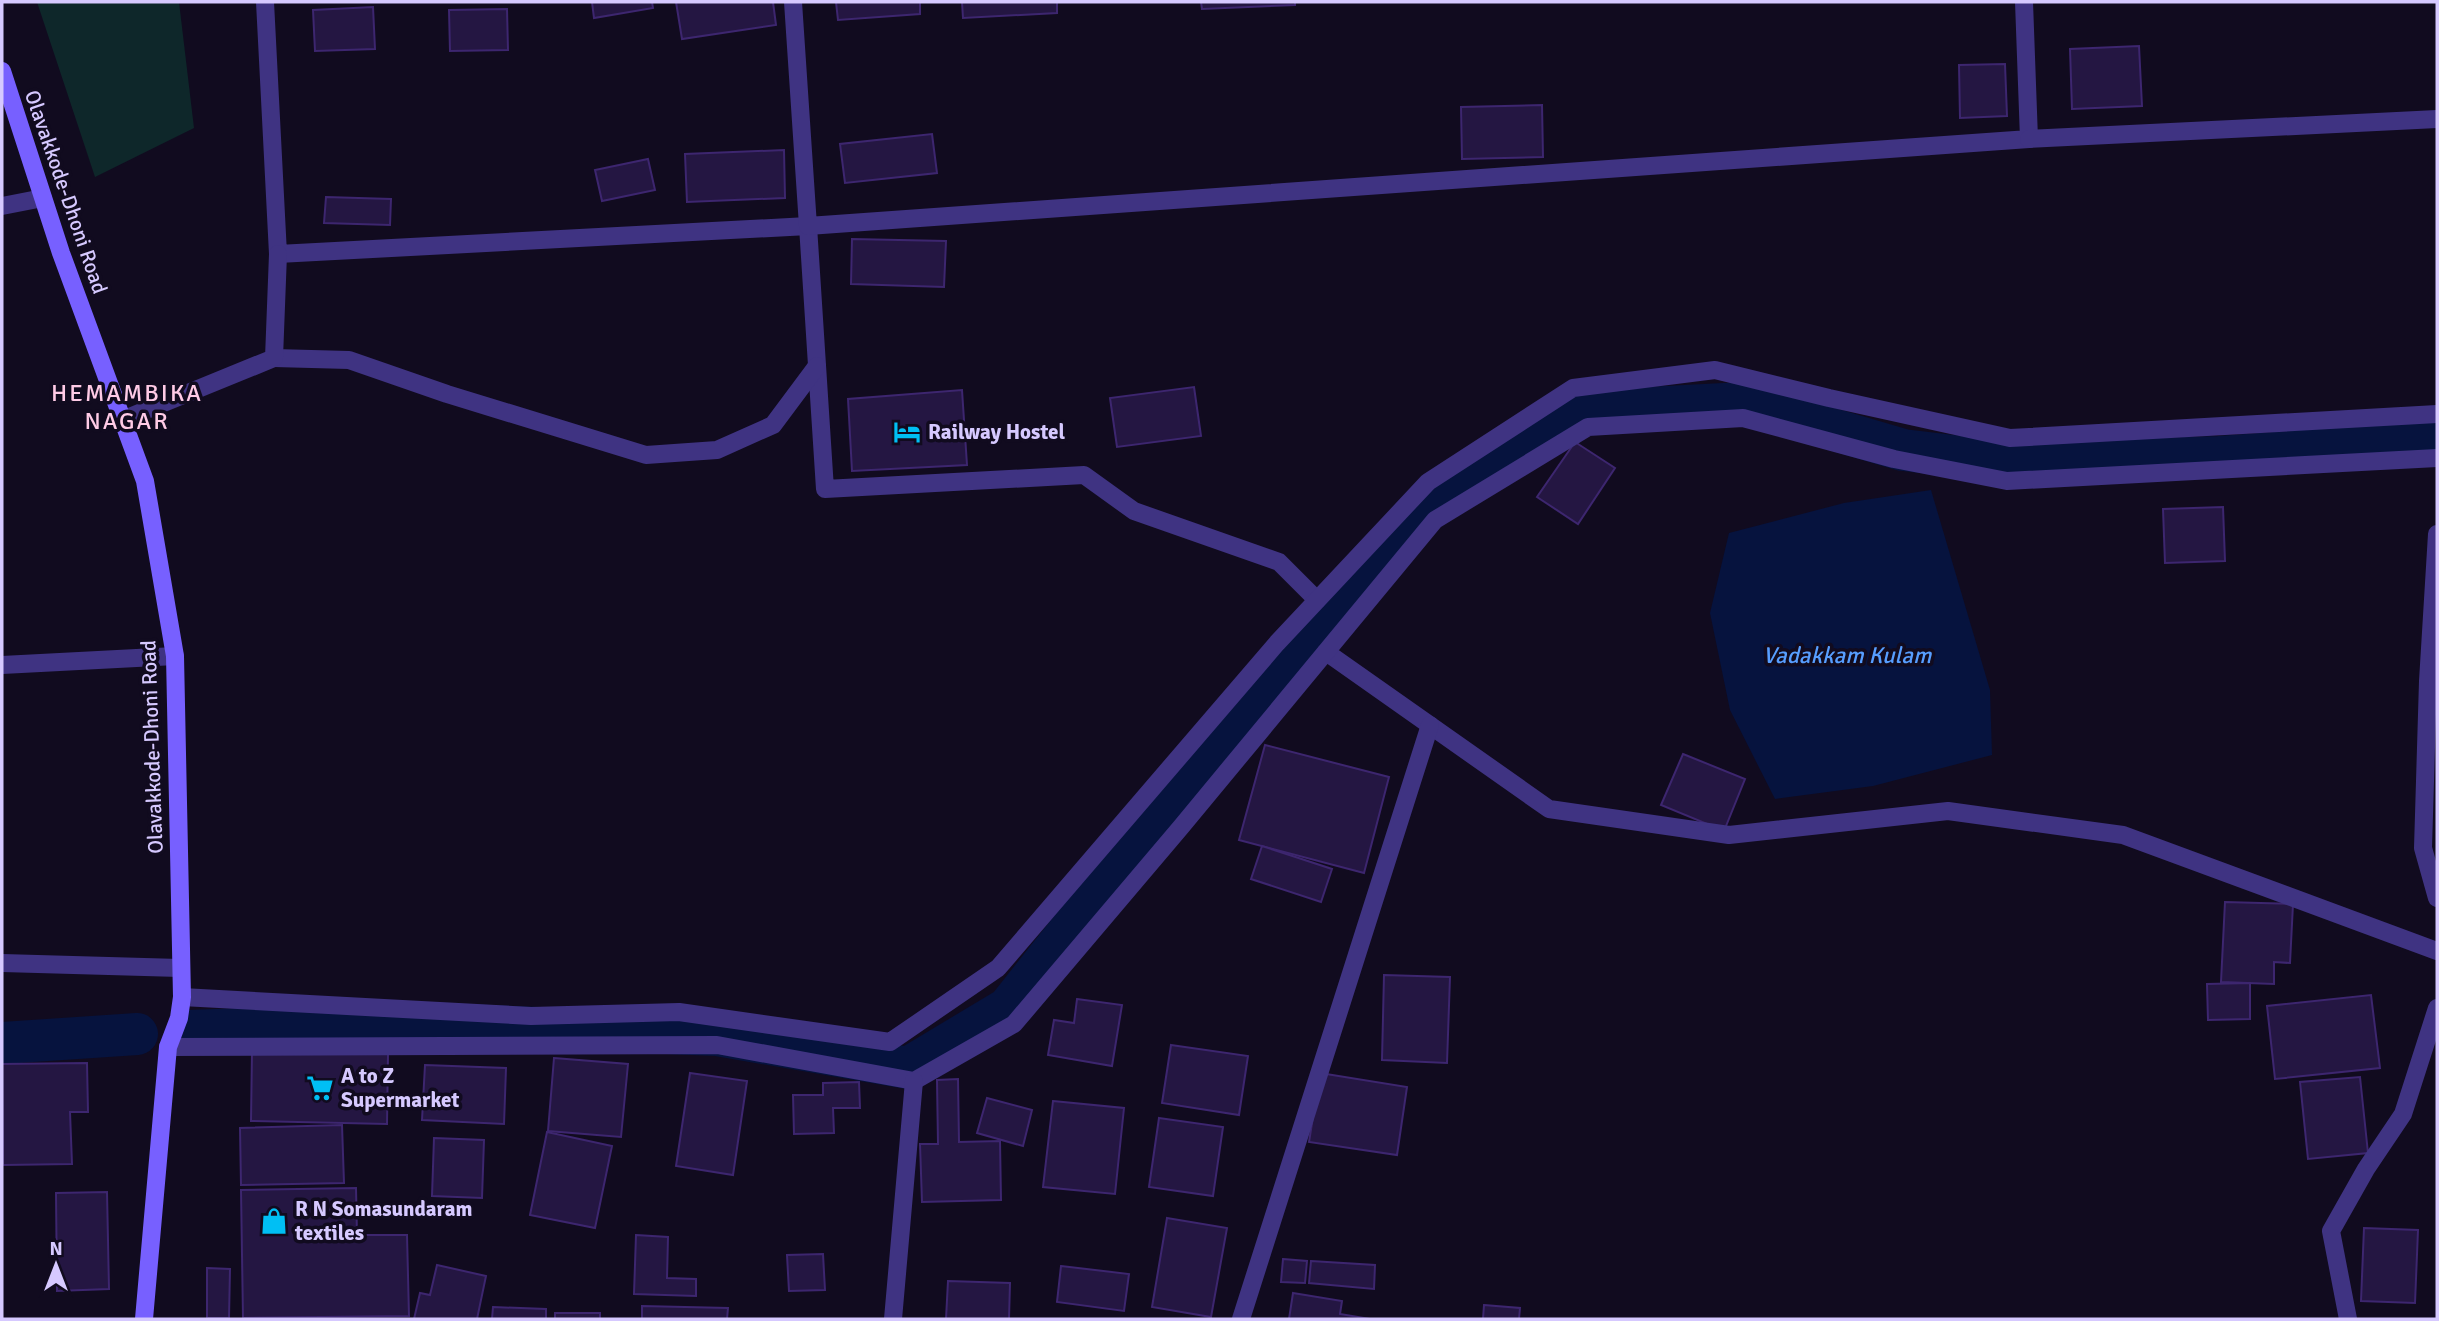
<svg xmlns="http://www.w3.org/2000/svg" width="2439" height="1321" viewBox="0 0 2439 1321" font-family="Signika,sans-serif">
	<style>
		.green { fill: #0e272a }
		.water { fill: #06133e }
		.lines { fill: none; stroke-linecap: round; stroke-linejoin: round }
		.canal { stroke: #06133e; stroke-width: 42 }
		.building { fill: #241642; stroke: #3d266f; stroke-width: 2 }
		.minor { stroke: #3f3382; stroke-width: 18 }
		.secondary { stroke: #7760ff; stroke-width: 18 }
		.labels { text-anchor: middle; stroke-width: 7; stroke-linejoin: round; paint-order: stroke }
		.street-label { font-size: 21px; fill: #d6c9ff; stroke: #110b1f }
		.poi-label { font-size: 21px; font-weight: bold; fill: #d6c9ff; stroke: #110b1f; text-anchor: start }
		.water-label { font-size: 23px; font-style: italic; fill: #579eff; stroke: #110b1f }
		.quarter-label { font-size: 24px; letter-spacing: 2px; fill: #ffcbe6; stroke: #110b1f }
	</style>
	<rect width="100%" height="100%" fill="#110b1f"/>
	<polygon class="green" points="37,2 179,2 194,128 95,177"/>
	<polygon class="water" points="1931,490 1990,690 1992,755 1873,786 1775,799 1730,710 1710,613 1729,533 1844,503"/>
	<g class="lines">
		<g class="canal">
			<polyline points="188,1031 412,1023 717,1035 908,1068 1008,1008 1306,632 1420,509 1587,411 1744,403 1903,450 2013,463 2219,457 2437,441"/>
			<polyline points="2,1043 137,1034"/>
		</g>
	</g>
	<g class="building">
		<polygon points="592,2 652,2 653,8 594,18"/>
		<polygon points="676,2 773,2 776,25 682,39"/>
		<polygon points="836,2 920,2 920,14 838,20"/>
		<polygon points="962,2 1057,2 1057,13 963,18"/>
		<polygon points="1201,2 1295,2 1295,5 1202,9"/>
		<polygon points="373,7 375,49 315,51 313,10"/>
		<polygon points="507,9 508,50 450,51 449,10"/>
		<polygon points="2139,46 2142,106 2072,109 2070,49"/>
		<polygon points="2005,64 2007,116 1960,118 1959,65"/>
		<polygon points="1542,105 1543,157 1462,159 1461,107"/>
		<polygon points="932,134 937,173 845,183 840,144"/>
		<polygon points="784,150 785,198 687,202 685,154"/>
		<polygon points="648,159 655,190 602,201 595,170"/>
		<polygon points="326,197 391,199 390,225 324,223"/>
		<polygon points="852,239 946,241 944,287 851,284"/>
		<polygon points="1194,387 1201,436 1117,447 1110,398"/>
		<polygon points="962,390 967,465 852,471 848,399"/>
		<polygon points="1575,442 1615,468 1578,524 1537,497"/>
		<polygon points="2223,507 2225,561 2165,563 2163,509"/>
		<polygon points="1265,745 1389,777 1364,873 1239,840"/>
		<polygon points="1683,754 1745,779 1724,831 1661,805"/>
		<polygon points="1262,846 1332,869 1321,902 1251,879"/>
		<polygon points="2225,902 2293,904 2290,963 2274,962 2274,984 2221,982"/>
		<polygon points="1384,975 1450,977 1447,1063 1382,1060"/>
		<polygon points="2250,983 2250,1019 2208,1020 2207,984"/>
		<polygon points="2371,995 2380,1068 2275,1079 2267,1006"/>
		<polygon points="1077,999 1122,1005 1112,1066 1048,1055 1054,1020 1074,1023"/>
		<polygon points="1171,1045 1248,1056 1239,1115 1162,1103"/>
		<polygon points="252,1052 388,1054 387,1124 251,1121"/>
		<polygon points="554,1058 628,1064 621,1137 548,1131"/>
		<polygon points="87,1063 88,1112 70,1112 72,1164 3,1165 2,1064"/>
		<polygon points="425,1065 506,1068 504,1124 422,1120"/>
		<polygon points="690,1073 747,1081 733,1175 676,1166"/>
		<polygon points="1320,1073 1407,1087 1397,1155 1309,1142"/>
		<polygon points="2360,1077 2368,1153 2308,1159 2300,1082"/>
		<polygon points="958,1079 959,1142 1000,1141 1001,1200 922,1202 920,1144 938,1144 937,1080"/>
		<polygon points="859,1082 860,1108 833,1108 834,1133 794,1134 793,1095 823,1095 823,1083"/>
		<polygon points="987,1098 1032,1110 1023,1146 977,1133"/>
		<polygon points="1053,1101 1124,1108 1115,1194 1043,1187"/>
		<polygon points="1159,1118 1223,1127 1213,1196 1149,1187"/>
		<polygon points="342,1125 344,1183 241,1185 240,1128"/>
		<polygon points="547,1132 612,1146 595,1228 530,1215"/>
		<polygon points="434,1138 484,1140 482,1198 432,1196"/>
		<polygon points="356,1188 357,1235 407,1235 409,1316 243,1318 241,1190"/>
		<polygon points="107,1192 109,1289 57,1291 56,1193"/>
		<polygon points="1167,1218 1227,1228 1211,1317 1152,1307"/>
		<polygon points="2364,1228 2418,1230 2415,1303 2361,1301"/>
		<polygon points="636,1235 668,1237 667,1278 696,1279 696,1296 634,1294"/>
		<polygon points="823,1254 825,1290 789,1291 787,1255"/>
		<polygon points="1283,1259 1307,1261 1305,1283 1281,1282"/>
		<polygon points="1311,1261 1375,1265 1374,1289 1309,1283"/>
		<polygon points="437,1265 486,1276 477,1319 414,1319 420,1293 430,1295"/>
		<polygon points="1061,1266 1129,1274 1124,1311 1057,1302"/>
		<polygon points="207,1268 230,1269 229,1318 207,1318"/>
		<polygon points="948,1281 1010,1283 1009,1319 946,1319"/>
		<polygon points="1293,1293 1342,1301 1340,1314 1370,1319 1289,1319"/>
		<polygon points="1484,1305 1520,1308 1519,1319 1483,1319"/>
		<polygon points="642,1306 728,1308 727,1319 642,1319"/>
		<polygon points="493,1307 546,1309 546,1319 492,1319"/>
		<rect x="555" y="1313" width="45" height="6"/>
	</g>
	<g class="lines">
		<g class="minor">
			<polyline points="265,2 278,254 808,226 825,489 1084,475 1134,511 1279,562 1317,600"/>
			<polyline points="793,2 808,226 2029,139 2024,2"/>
			<polyline points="2029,139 2437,119"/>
			<polyline points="2,206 43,198"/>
			<polyline points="274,358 349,360 447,394 646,455 717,450 773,425 817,366"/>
			<polyline points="122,420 274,358 278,254"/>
			<polyline points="2437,534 2428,681 2423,848 2437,898"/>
			<polyline points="1326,652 1549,809 1729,835 1948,811 2123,835 2437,951"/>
			<polyline points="2,665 175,656"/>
			<polyline points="2,963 180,968"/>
			<polyline points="182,997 531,1016 679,1012 890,1042 998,968 1277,643 1428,482 1573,388 1715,370 1829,398 2010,438 2437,414"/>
			<polyline points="168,1047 717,1045 914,1081 1014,1024 1181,827 1435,520 1588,427 1743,418 1894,459 2007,481 2437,458"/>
			<polyline points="893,1319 914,1081"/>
			<polyline points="1241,1319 1430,725"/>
			<polyline points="2348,1319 2331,1231 2366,1169 2403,1114 2437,1008"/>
		</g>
		<polyline class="secondary" points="2,71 61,253 145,481 175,656 182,997 179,1018 168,1047 144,1319"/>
	</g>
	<defs>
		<symbol id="hotel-bare" viewBox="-9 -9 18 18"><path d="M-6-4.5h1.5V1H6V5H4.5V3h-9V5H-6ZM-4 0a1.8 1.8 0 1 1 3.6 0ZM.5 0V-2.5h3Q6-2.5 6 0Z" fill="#00bff4" stroke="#110b1f" stroke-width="2.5" paint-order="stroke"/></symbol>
		<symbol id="supermarket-bare" viewBox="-9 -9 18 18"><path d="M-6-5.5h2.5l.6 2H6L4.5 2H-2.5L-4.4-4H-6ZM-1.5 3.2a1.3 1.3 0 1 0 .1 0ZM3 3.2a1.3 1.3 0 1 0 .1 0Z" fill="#00bff4" stroke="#110b1f" stroke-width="2.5" paint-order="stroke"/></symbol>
		<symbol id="shop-bare" viewBox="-9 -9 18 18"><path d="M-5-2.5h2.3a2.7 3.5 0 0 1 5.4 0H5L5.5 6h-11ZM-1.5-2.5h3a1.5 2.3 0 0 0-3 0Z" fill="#00bff4" stroke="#110b1f" stroke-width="2.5" paint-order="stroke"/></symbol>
	</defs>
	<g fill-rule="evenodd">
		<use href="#hotel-bare" x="888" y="413" width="38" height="38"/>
		<use href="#supermarket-bare" x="301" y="1069" width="38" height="38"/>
		<use href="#shop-bare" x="255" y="1202" width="38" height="38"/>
	</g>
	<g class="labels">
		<g class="street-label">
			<text transform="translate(66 192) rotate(71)" y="7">Olavakkode-Dhoni Road</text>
			<text transform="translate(152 747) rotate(-92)" y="7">Olavakkode-Dhoni Road</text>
		</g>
		<g class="poi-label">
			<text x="928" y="439">Railway Hostel</text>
			<text x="341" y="1083">A to Z<tspan x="341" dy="24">Supermarket</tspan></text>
			<text x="295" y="1216">R N Somasundaram<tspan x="295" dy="24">textiles</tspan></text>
		</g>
		<g class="water-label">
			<text x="1847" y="663">Vadakkam Kulam</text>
		</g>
		<g class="quarter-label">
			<text x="127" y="401">HEMAMBIKA<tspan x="127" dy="28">NAGAR</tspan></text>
		</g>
	</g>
	<rect width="2439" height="1321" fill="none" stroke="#d6c9ff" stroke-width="7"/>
	<g transform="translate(56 1265)" stroke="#110b1f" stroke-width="5" paint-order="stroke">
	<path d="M0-5L12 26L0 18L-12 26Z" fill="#d6c9ff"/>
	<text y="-10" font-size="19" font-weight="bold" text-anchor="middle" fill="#d6c9ff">N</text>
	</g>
</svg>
